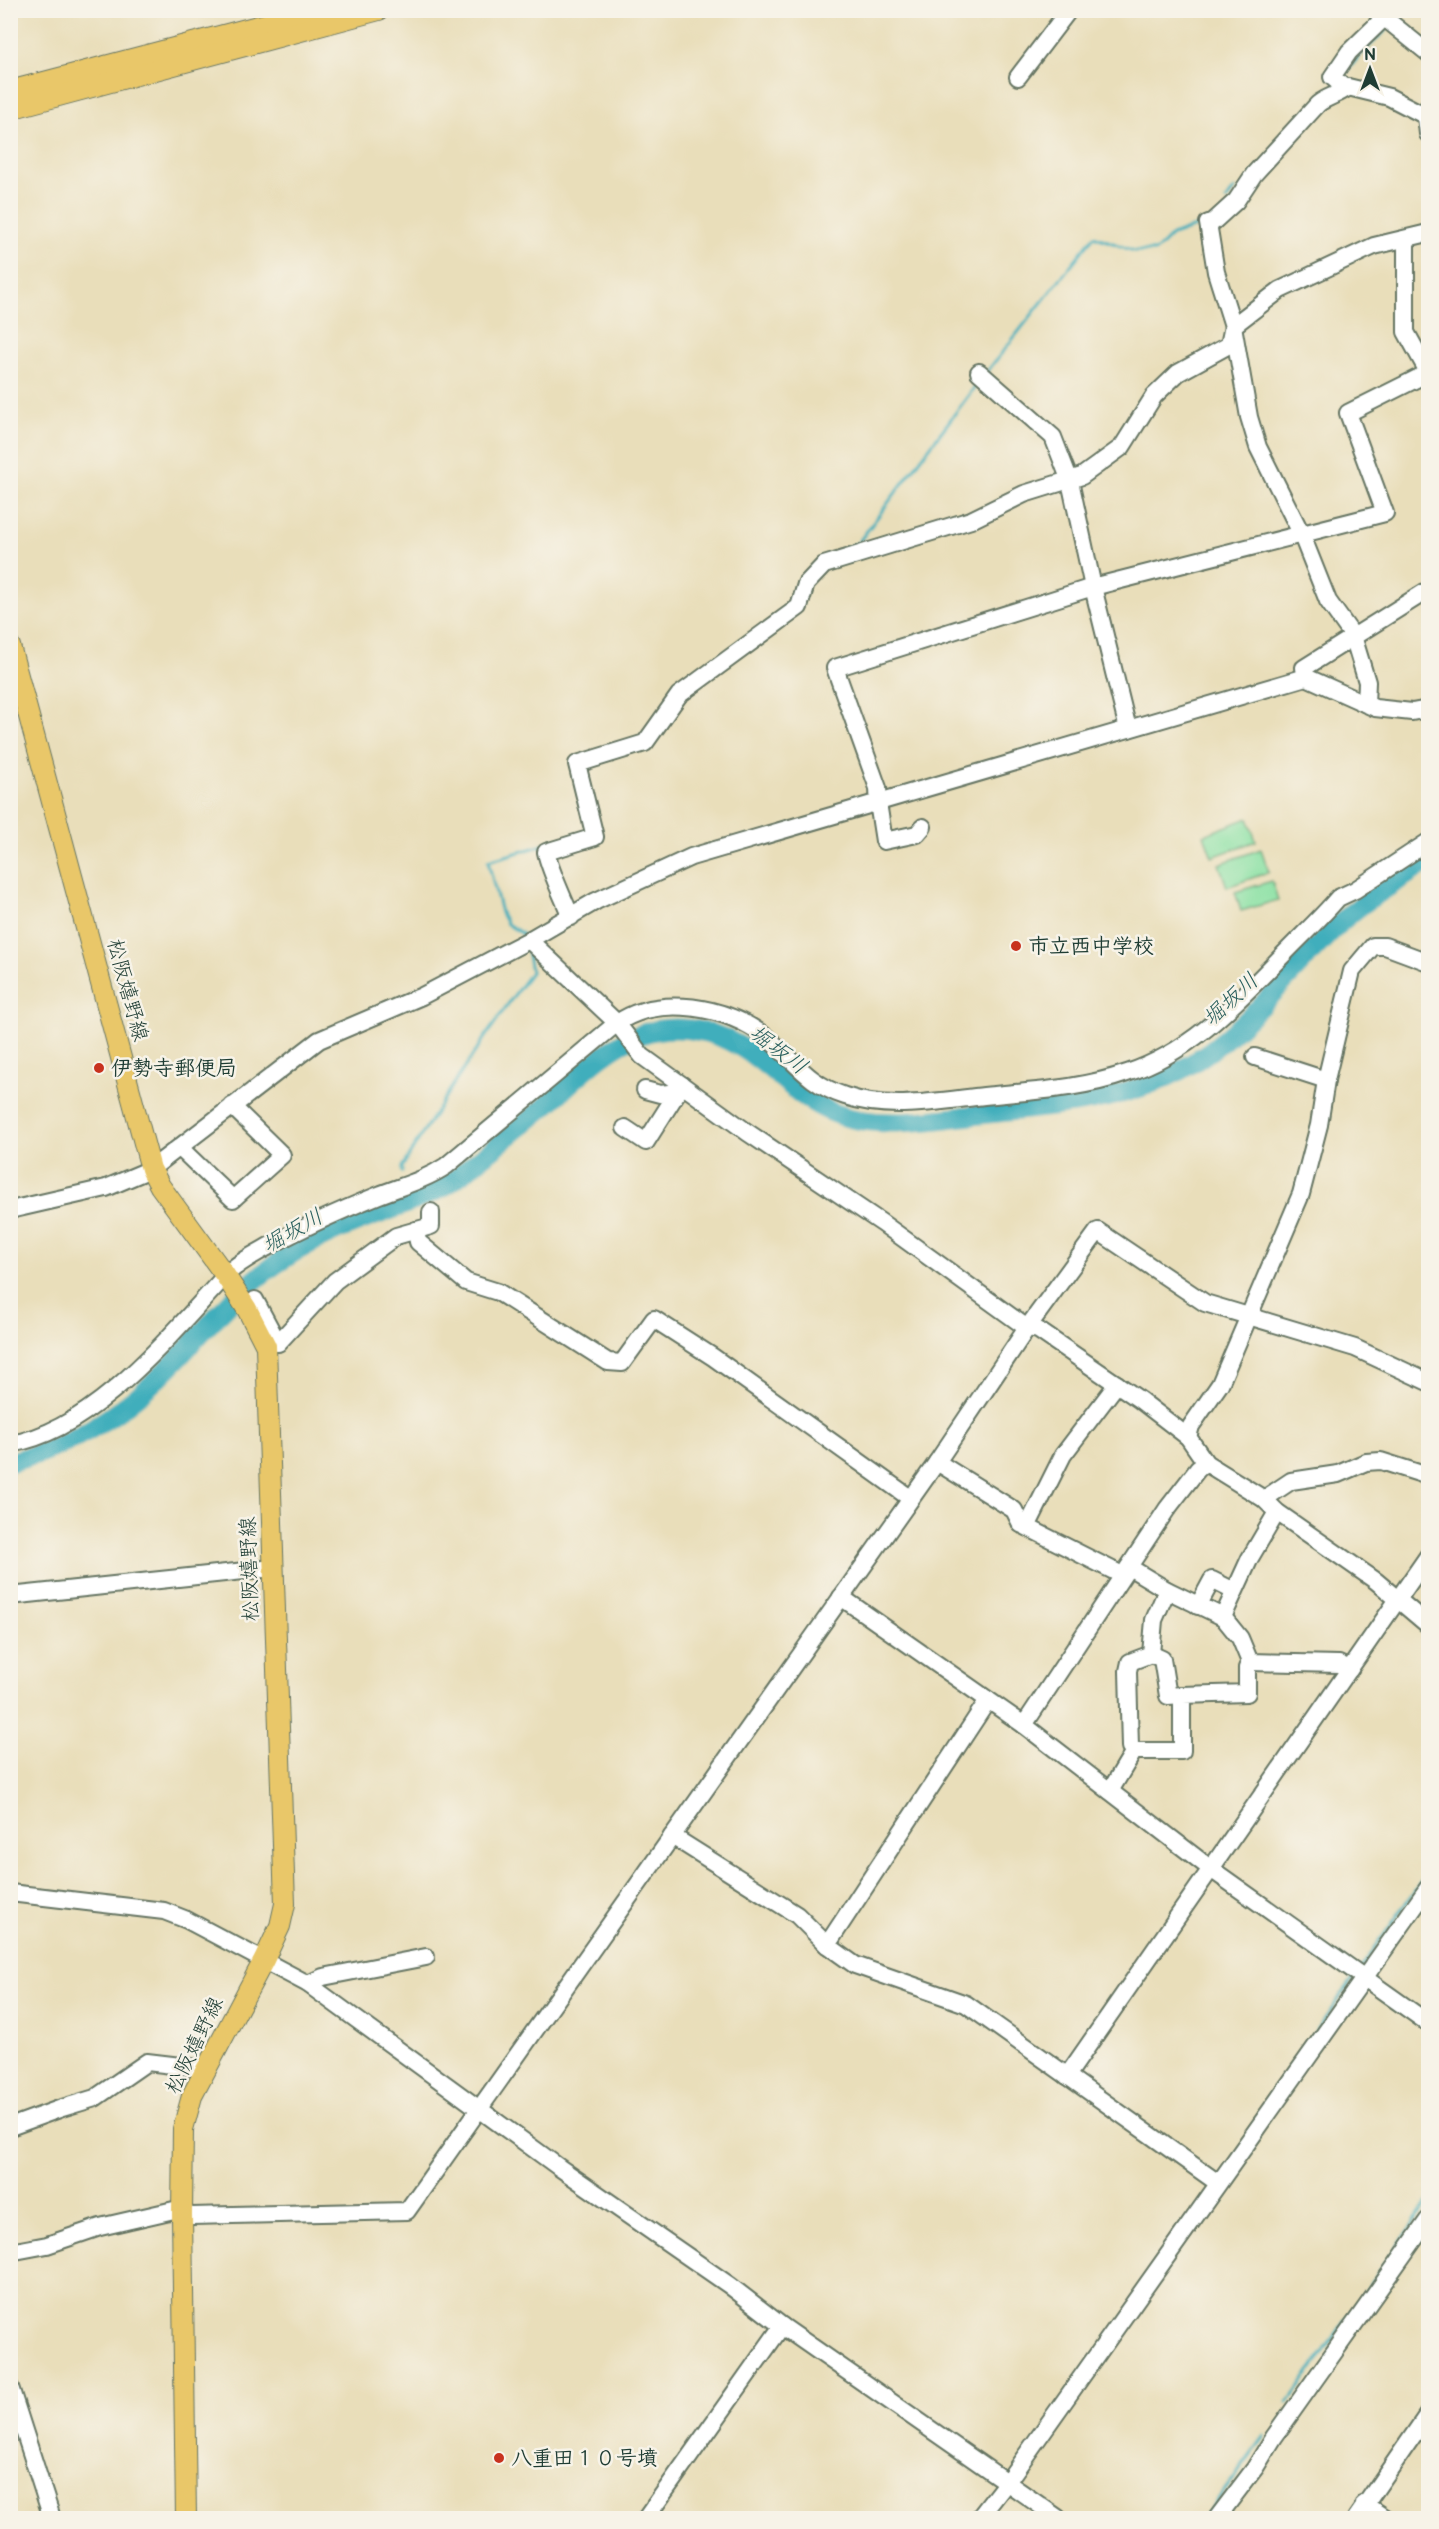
<svg xmlns="http://www.w3.org/2000/svg" width="1439" height="2529" viewBox="0 0 1439 2529" font-family="'Balsamiq Sans','Klee One',sans-serif">
	<style>
		.pitch { fill: #8be1a4; stroke: #558f6c; stroke-width: 1.5 }
		.lines { fill: none; stroke-linecap: round; stroke-linejoin: round }
		.stream { stroke: #3faebc; stroke-width: 3 }
		.river { stroke: #3faebc; stroke-width: 20 }
		.minor-casing { stroke: #667563; stroke-width: 20 }
		.major-casing { stroke: #667563; stroke-width: 22 }
		.minor { stroke: #fff; stroke-width: 16 }
		.major { stroke: #e9c769; stroke-width: 20 }
		.poi-dot { fill: #c8321e; stroke: #f7f3e8; stroke-width: 2 }
		.labels { text-anchor: middle; stroke-width: 5; stroke-linejoin: round; paint-order: stroke }
		.poi-label { font-size: 21px; font-weight: bold; fill: #1f3d34; stroke: #f7f3e8; text-anchor: start }
		.street-label { font-size: 21px; fill: #1f3d34; stroke: #f7f3e8 }
		.water-label { font-size: 22px; font-style: italic; fill: #295f5d; stroke: #f7f3e8 }
	</style>
	<rect width="100%" height="100%" fill="#f7f3e8"/>
	<filter id="ink" filterUnits="userSpaceOnUse"><feTurbulence type="fractalNoise" baseFrequency=".0167" numOctaves="2"/><feDisplacementMap in="SourceGraphic" scale="12" xChannelSelector="R" yChannelSelector="G"/><feConvolveMatrix kernelMatrix="1 2 1 2 8 2 1 2 1" color-interpolation-filters="sRGB"/></filter>
	<filter id="wash" filterUnits="userSpaceOnUse"><feTurbulence type="fractalNoise" baseFrequency=".008" numOctaves="4" result="noise"/><feDisplacementMap in="SourceGraphic" scale="24" xChannelSelector="R" yChannelSelector="G"/><feGaussianBlur stdDeviation="1.35" result="paint"/><feColorMatrix in="noise" values="0 0 0 0 0 0 0 0 0 0 0 0 0 0 0 0 0 1.4 0 .05"/><feComposite in="paint" operator="in"/></filter>
	<g filter="url(#wash)">
		<rect width="100%" height="100%" fill="#e9deba"/>
		<g class="pitch">
			<polygon points="1248,818 1256,841 1212,857 1204,835"/>
			<polygon points="1261,849 1269,872 1227,887 1219,864"/>
			<polygon points="1272,881 1278,900 1241,911 1235,892"/>
		</g>
		<g class="lines">
			<g class="stream">
				<polyline points="1395,19 1408,10"/>
				<polyline points="1341,79 1359,56 1387,29"/>
				<polyline points="1226,200 1235,189"/>
				<polyline points="986,373 1094,236 1134,251 1156,251 1172,235 1198,226 1201,223"/>
				<polyline points="836,553 858,543 980,380"/>
				<polyline points="791,604 798,585"/>
				<polyline points="523,937 521,933 507,924 501,913 488,861 544,845"/>
				<path d="M402,1172V1167C442,1100 485,1035 531,972L527,949"/>
				<polyline points="1360,1969 1428,1872"/>
				<polyline points="1281,2082 1354,1977"/>
				<polyline points="1288,2403 1428,2202"/>
				<polyline points="1204,2518 1265,2436"/>
			</g>
			<path class="river" d="M10,1462C77,1446 133,1406 179,1357C209,1325 239,1289 276,1264C301,1247 329,1233 358,1222C386,1211 416,1202 443,1187C452,1182 461,1174 470,1167C494,1148 518,1129 542,1109C571,1084 605,1046 642,1034C673,1023 710,1029 739,1046C773,1065 795,1098 834,1113C879,1131 937,1119 984,1114C1050,1107 1119,1103 1179,1071C1243,1036 1288,973 1339,924C1365,899 1399,881 1428,861"/>
		</g>
	</g>
	<g filter="url(#ink)">
		<g class="lines">
			<defs>
				<g id="minor">
					<polyline points="1376,11 1428,53"/>
					<polyline points="1018,77 1069,10"/>
					<polyline points="1346,89 1332,77 1349,52 1385,17"/>
					<polyline points="1428,106 1426,116 1428,134"/>
					<polyline points="1406,239 1406,332 1428,372"/>
					<polyline points="979,372 1053,437 1070,481 1093,587 1128,729"/>
					<polyline points="1306,677 1304,668 1428,590"/>
					<path d="M1366,704L1367,682L1353,636L1328,601L1301,533L1258,447L1249,417L1233,326L1216,272L1208,223L1213,222L1236,201L1254,174L1318,104C1328,96 1339,95 1348,87L1389,97L1426,116"/>
					<polyline points="923,827 917,834 884,841 879,809 878,788 835,668 1093,587 1385,513 1348,413 1428,373"/>
					<path d="M571,917C563,897 550,871 546,852L595,837L577,764L645,743L679,695L799,607L806,584L824,565L971,520L1024,494L1082,476L1122,447L1154,396L1178,373L1229,345L1233,326L1280,290L1374,246L1428,233"/>
					<polyline points="529,940 617,1023 642,1056 747,1132 882,1223 1027,1328 1038,1330 1140,1400 1188,1437 1206,1463 1264,1499 1277,1512 1376,1581 1428,1625"/>
					<polyline points="1255,1057 1326,1080"/>
					<polyline points="645,1090 660,1094 678,1092"/>
					<polyline points="625,1128 646,1142 682,1085"/>
					<polyline points="180,1148 233,1199 282,1155 232,1106"/>
					<polyline points="10,1210 106,1188 151,1169 319,1040 422,996 529,940 596,901 691,857 1306,677 1375,708 1412,712 1428,709"/>
					<polyline points="416,1230 418,1242 466,1282 498,1292 608,1362 622,1363 654,1319 713,1357 910,1498"/>
					<polyline points="247,1309 255,1300 278,1343 335,1281 396,1236 431,1226 431,1212"/>
					<polyline points="1188,1437 1191,1426 1220,1384 1301,1194 1319,1125 1326,1080 1352,971 1373,946 1385,946 1428,962"/>
					<path d="M10,1444C94,1431 171,1334 226,1275C237,1263 257,1253 271,1245C306,1226 342,1210 379,1195C402,1186 425,1180 446,1166L617,1023C659,994 727,1006 766,1037C795,1060 806,1083 845,1096C889,1111 939,1101 984,1096C1032,1091 1082,1089 1127,1073C1191,1052 1235,1004 1281,957C1300,937 1320,919 1338,898L1355,890L1428,842"/>
					<polyline points="937,1462 1014,1510 1021,1524 1122,1575"/>
					<polyline points="1264,1499 1291,1481 1338,1474 1366,1462 1381,1461 1428,1476"/>
					<polyline points="1021,1524 1030,1521 1063,1455 1117,1384"/>
					<polyline points="1129,1567 1167,1590 1223,1617 1240,1638 1250,1662 1339,1664 1350,1669"/>
					<polyline points="10,1596 273,1568"/>
					<polyline points="841,1597 1024,1725 1211,1869 1428,2023"/>
					<polyline points="1198,1606 1212,1580 1234,1591"/>
					<polyline points="1223,1617 1250,1558 1277,1512"/>
					<polyline points="1151,1654 1162,1659 1168,1696 1182,1695"/>
					<polyline points="1024,1725 1167,1509 1198,1469 1206,1463"/>
					<polyline points="1134,1751 1130,1747 1128,1671 1130,1662 1151,1654 1154,1620 1167,1590"/>
					<polyline points="1110,1791 1134,1751 1182,1751 1182,1695 1247,1693 1247,1668 1250,1662"/>
					<polyline points="672,1836 797,1915 827,1945 855,1965 966,2004 1218,2183"/>
					<polyline points="10,1893 164,1911 187,1920 308,1984 560,2168 729,2285 782,2326 1058,2518"/>
					<polyline points="827,1945 988,1700"/>
					<polyline points="308,1984 323,1977 426,1957"/>
					<polyline points="1067,2076 1428,1556"/>
					<polyline points="10,2127 62,2108 95,2098 147,2062 206,2069"/>
					<polyline points="10,2252 47,2245 100,2227 174,2210 192,2216 407,2211 937,1462 1027,1328 1098,1231 1205,1303 1355,1348 1428,1382"/>
					<polyline points="10,2387 52,2518"/>
					<polyline points="1364,2504 1385,2518"/>
					<polyline points="646,2518 782,2326"/>
					<polyline points="979,2518 1007,2482 1428,1888"/>
					<polyline points="1217,2518 1255,2468 1274,2437 1428,2220"/>
					<polyline points="1356,2518 1428,2414"/>
				</g>
				<g id="major">
					<polyline points="10,91 319,10"/>
					<polyline points="10,109 379,10"/>
					<polyline points="10,646 151,1169 160,1186 225,1275 247,1309 266,1346 285,1904 280,1926 264,1960 192,2096 183,2129 182,2214 186,2518"/>
				</g>
			</defs>
			<use href="#minor" class="minor-casing"/>
			<use href="#major" class="major-casing"/>
			<use href="#minor" class="minor"/>
			<use href="#major" class="major"/>
		</g>
	</g>
	<g class="poi-dot">
		<circle cx="1016" cy="946" r="6"/>
		<circle cx="99" cy="1068" r="6"/>
		<circle cx="499" cy="2458" r="6"/>
	</g>
	<g class="labels">
		<g class="poi-label">
			<text x="1028" y="953">市立西中学校</text>
			<text x="111" y="1075">伊勢寺郵便局</text>
			<text x="511" y="2465">八重田１０号墳</text>
		</g>
		<g class="street-label">
			<text transform="translate(128 990) rotate(75)" y="7">松阪嬉野線</text>
			<text transform="translate(249 1569) rotate(-92)" y="7">松阪嬉野線</text>
			<text transform="translate(194 2045) rotate(-64)" y="7">松阪嬉野線</text>
		</g>
		<g class="water-label">
			<text transform="translate(1230 999) rotate(-43)" y="8">堀坂川</text>
			<text transform="translate(779 1049) rotate(37)" y="8">堀坂川</text>
			<text transform="translate(292 1230) rotate(-30)" y="8">堀坂川</text>
		</g>
	</g>
	<rect width="1439" height="2529" fill="none" stroke="#f7f3e8" stroke-width="36"/>
	<g transform="translate(1370 69)" stroke="#f7f3e8" stroke-width="4.5" paint-order="stroke">
	<path d="M0-4.5L10 22L0 15L-10 22Z" fill="#1f3d34"/>
	<text y="-9" font-size="16" font-weight="bold" text-anchor="middle" fill="#1f3d34">N</text>
	</g>
</svg>
